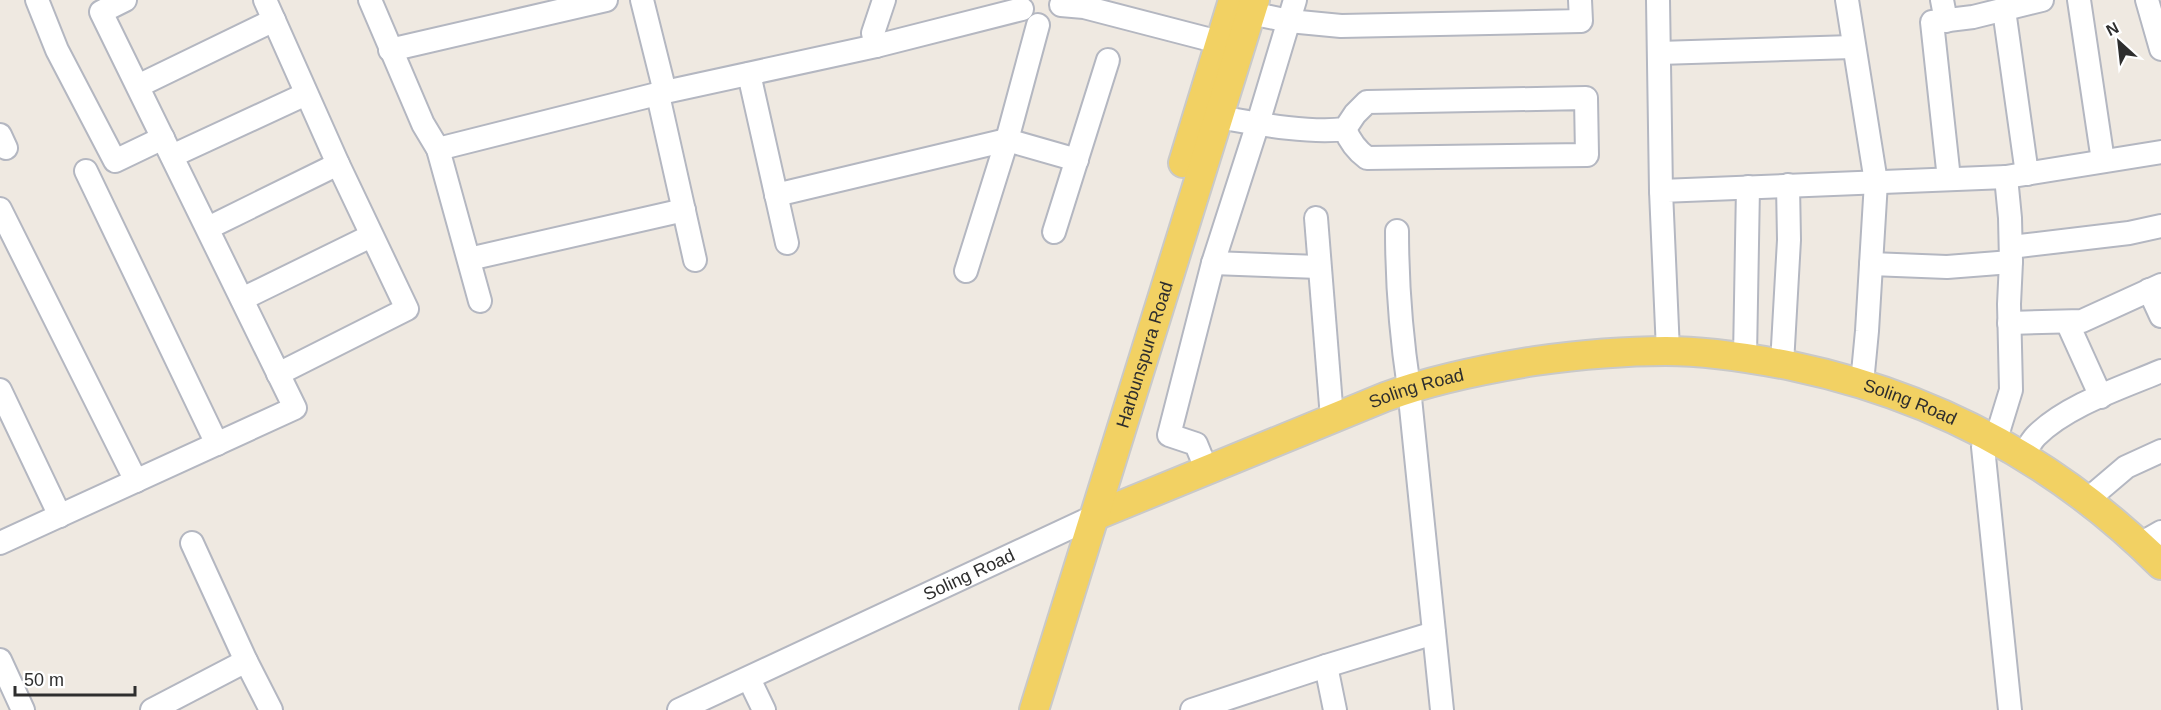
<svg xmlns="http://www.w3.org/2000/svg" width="2161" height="710" viewBox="0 0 2161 710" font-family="Arial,sans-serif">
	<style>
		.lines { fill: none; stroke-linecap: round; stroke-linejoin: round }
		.minor-casing { stroke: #b4b7c1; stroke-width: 26 }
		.major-casing { stroke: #c9c9c9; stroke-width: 32 }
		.minor { stroke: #fff; stroke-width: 22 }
		.major { stroke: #f2d163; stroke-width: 28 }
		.labels { text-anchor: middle; stroke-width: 5; stroke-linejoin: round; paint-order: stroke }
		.street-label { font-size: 18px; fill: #2e2e2e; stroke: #fff }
	</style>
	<rect width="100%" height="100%" fill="#efe9e1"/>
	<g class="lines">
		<defs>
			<g id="minor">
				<polyline points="37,0 57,50 115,161 163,138"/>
				<polyline points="265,0 338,164 407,309 278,374"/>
				<polyline points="370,0 423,124 438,149 480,301"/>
				<polyline points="642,0 665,92"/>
				<polyline points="1658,0 1661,191"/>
				<polyline points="1847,0 1876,182 1867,331 1862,383"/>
				<polyline points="1942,0 1946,21"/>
				<polyline points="2079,0 2103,161"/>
				<polyline points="2147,0 2161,49"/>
				<polyline points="1061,5 1084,7 1219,42"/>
				<polyline points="2004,10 2027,174"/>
				<polyline points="1250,13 1289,21 1341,26 1581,21 1580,0"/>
				<polyline points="876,46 873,33 884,0"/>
				<polyline points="390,50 606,0"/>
				<polyline points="1659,53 1853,47"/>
				<polyline points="749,74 787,243"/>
				<polyline points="138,86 274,20"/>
				<polyline points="658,95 695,260"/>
				<path d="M1218,117C1253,123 1310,134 1345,129L1355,114L1367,102L1586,98L1587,155L1367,158C1356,150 1350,142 1345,129"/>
				<polyline points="0,135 6,148"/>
				<polyline points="438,149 665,92 876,46 1022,9"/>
				<polyline points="172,156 306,94"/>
				<polyline points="86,171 217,444"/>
				<polyline points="2006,177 2010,218 2011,261"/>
				<polyline points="1949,179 1932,22 1973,17 2042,0"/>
				<polyline points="776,195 1007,140 1077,160"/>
				<polyline points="0,209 136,481"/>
				<polyline points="1316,218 1332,418"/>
				<polyline points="208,228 338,164"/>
				<path d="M1397,231C1397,284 1401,335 1409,388L1442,710"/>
				<polyline points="1054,232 1108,60"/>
				<polyline points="2011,247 2129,233 2161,226"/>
				<polyline points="469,259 684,210"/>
				<polyline points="1213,263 1319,267"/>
				<polyline points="1871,264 1947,267 2011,262 2009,304 2011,390 1996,439"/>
				<polyline points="966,271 1007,140 1038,25"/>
				<polyline points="2149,290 2161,316"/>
				<polyline points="242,299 371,236"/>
				<polyline points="2067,322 2101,397"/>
				<polyline points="2009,323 2082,321 2161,285"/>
				<polyline points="1668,351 1661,191 2006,177 2161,152"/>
				<polyline points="1745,357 1748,187"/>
				<polyline points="1782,364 1789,240 1788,185"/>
				<polyline points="0,390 60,516"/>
				<polyline points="1983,447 2010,710"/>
				<path d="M2023,456C2027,449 2031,441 2036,436C2067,405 2121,388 2161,371"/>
				<polyline points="1207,471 1196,444 1169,435 1213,263 1258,123 1295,0"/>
				<polyline points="2086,501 2126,467 2161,451"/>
				<polyline points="0,543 295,408 101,12 125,0"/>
				<polyline points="192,543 246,661"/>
				<polyline points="2140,544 2161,532"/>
				<polyline points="0,660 23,710"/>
				<polyline points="1326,666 1335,710"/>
				<polyline points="749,679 764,710"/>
				<polyline points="152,710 246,661 271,710"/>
				<path id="s1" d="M679,710L1095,516"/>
				<polyline points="1192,710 1326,666 1434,633"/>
			</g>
			<g id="major">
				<polyline points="1183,163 1233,0"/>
				<path id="s2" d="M1095,516L1385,397C1434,379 1484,369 1535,361C1578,355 1622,351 1666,351C1708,351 1751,358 1792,366C1935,396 2057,461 2161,565"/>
				<path id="s3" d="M1034,710L1255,0"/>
			</g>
		</defs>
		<use href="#minor" class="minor-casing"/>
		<use href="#major" class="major-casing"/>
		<use href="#minor" class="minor"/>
		<use href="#major" class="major"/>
	</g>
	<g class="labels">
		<g class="street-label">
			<text dy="6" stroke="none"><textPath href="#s3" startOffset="372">Harbunspura Road</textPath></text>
			<text dy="6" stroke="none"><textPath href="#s2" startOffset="346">Soling Road</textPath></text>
			<text dy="6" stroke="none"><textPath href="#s2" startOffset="850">Soling Road</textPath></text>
			<text dy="6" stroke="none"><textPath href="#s1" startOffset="320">Soling Road</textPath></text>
		</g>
	</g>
	<g transform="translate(2119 42) rotate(333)" stroke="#ffffff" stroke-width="4.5" paint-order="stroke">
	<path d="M0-4.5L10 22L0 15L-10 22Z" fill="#2e2e2e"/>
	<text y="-9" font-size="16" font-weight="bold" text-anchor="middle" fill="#2e2e2e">N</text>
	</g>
	<path d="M15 686v9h120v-9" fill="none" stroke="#2e2e2e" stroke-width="3"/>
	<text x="24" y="686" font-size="18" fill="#2e2e2e" stroke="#ffffff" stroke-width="4.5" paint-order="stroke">50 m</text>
</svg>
